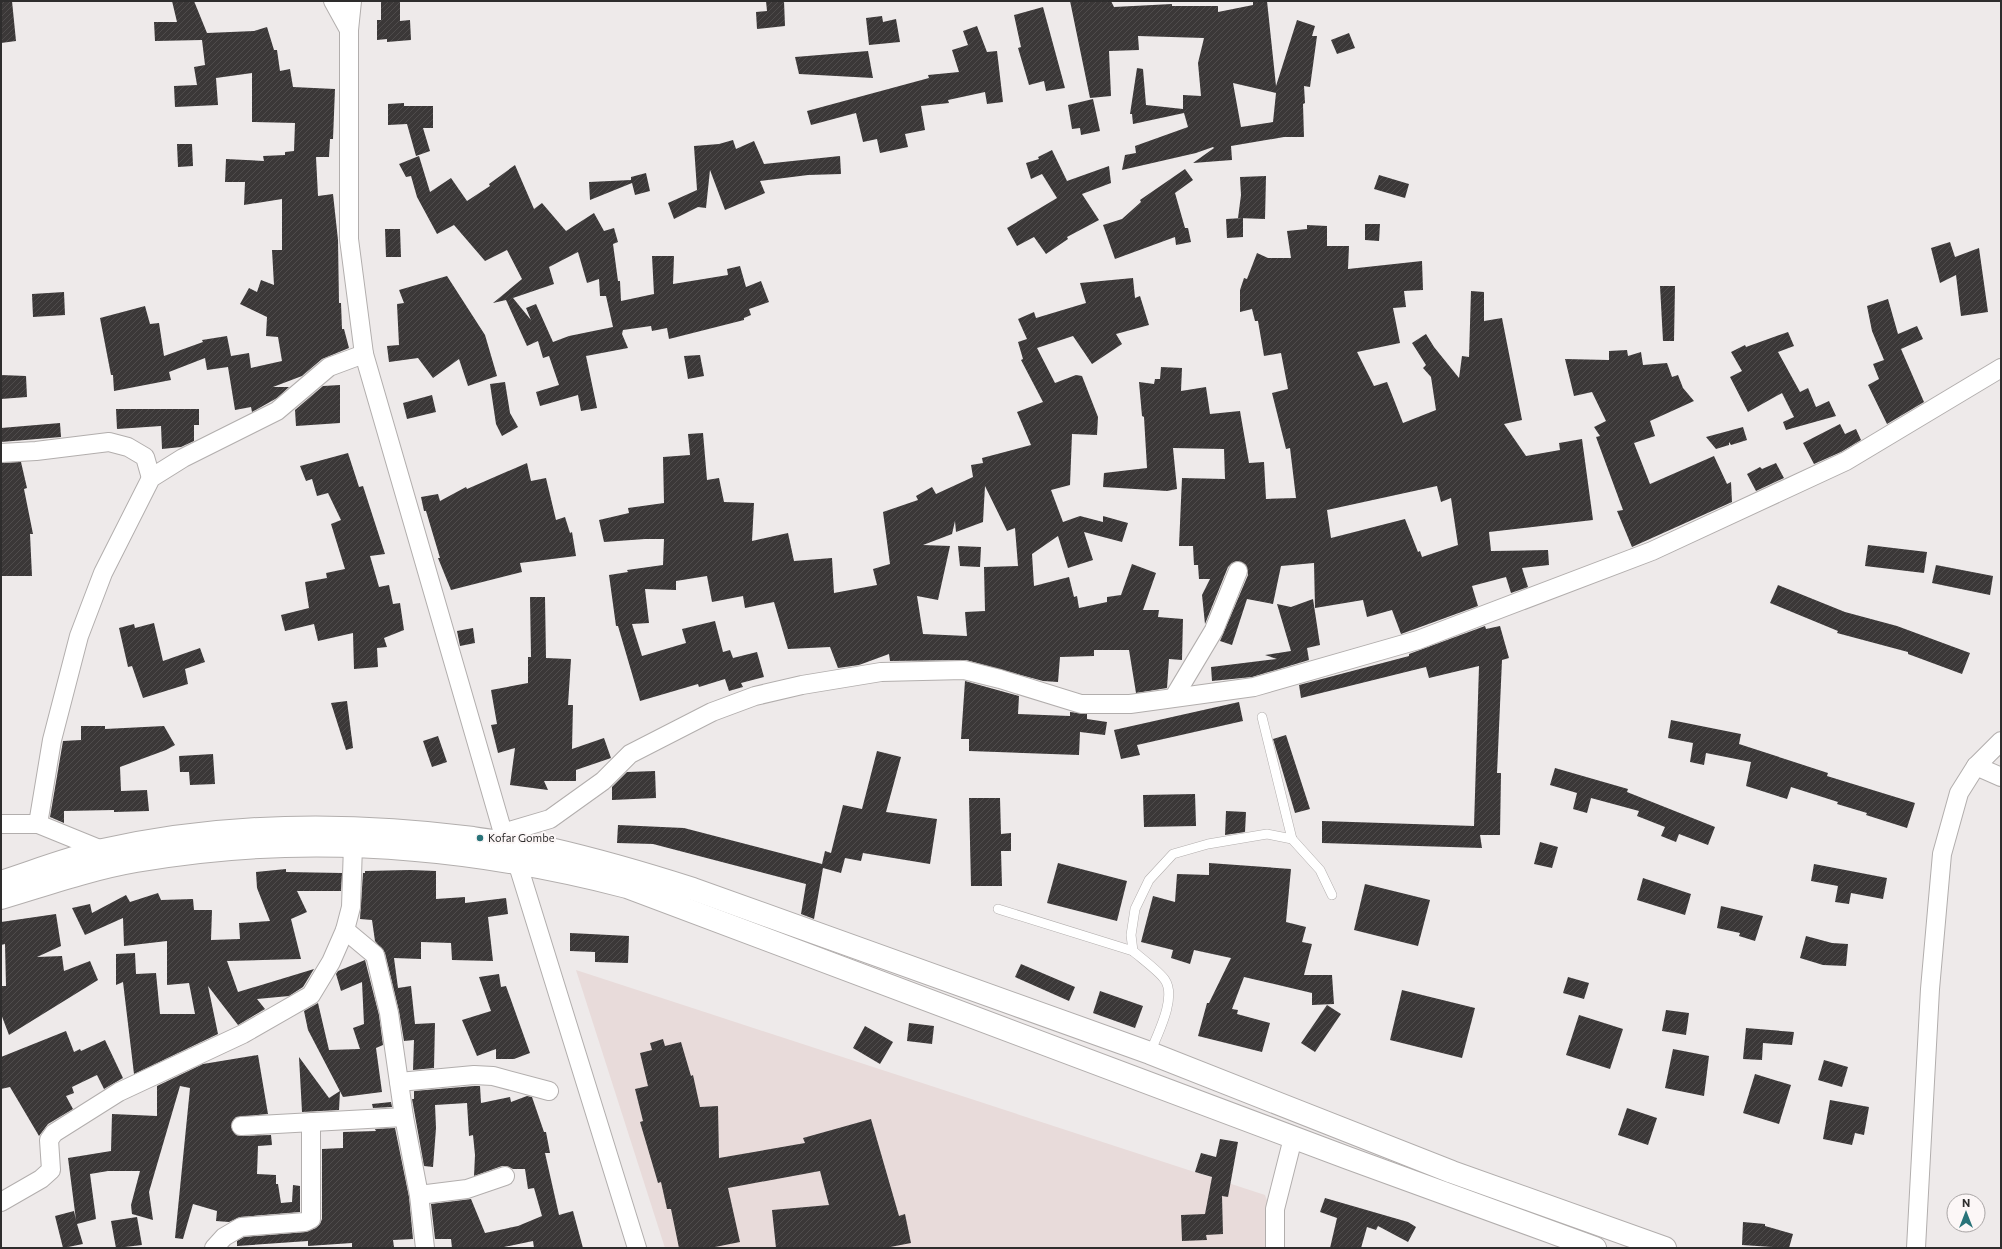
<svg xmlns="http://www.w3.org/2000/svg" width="2002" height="1249" viewBox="0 0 2002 1249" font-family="Commissioner,sans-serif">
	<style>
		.built { fill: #e8dbda }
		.building { fill: url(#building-hatch); fill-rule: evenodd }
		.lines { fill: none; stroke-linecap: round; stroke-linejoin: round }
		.lane-casing { stroke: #b2aead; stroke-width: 10 }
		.street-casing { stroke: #b2aead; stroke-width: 20 }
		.highway-casing { stroke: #b2aead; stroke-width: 24 }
		.lane { stroke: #fff; stroke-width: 9 }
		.street { stroke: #fff; stroke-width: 18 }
		.highway { stroke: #fff; stroke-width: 22 }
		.poi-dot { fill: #297379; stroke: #fcf7f7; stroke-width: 1.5 }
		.labels { text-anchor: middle; stroke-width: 4; stroke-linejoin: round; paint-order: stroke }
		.poi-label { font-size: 11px; fill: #2e2d2d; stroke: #fcf7f7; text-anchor: start }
	</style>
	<defs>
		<pattern id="building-hatch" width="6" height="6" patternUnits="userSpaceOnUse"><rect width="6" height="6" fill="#3b3838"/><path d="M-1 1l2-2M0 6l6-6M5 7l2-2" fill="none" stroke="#4f4c4c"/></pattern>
	</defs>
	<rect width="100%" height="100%" fill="#eeeaea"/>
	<polygon class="built" points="576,970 1265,1195 1284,1248 665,1248"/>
	<g class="building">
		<polygon points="1,1 12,1 16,41 1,43"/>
		<polygon points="172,1 194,1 207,33 254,31 267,27 274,50 277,50 280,71 290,69 293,87 335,89 333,139 330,139 329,157 316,157 318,196 333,194 338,240 339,303 341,303 342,329 344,329 349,348 322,359 302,376 273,387 289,387 277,398 252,412 251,407 235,410 228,367 207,370 205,358 169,372 171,380 114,391 113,375 111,375 100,318 145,306 150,324 159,323 164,356 203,342 202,340 227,336 231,356 249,353 251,368 282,361 278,337 266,336 267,317 240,304 249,288 257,292 261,280 274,285 272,250 282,250 282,199 244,205 245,182 225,182 226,159 264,161 263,156 285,155 285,152 294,151 295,123 252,122 252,73 216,78 218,105 175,107 174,86 197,85 194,67 205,65 202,40 155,41 154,22 177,22"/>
		<polygon points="381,1 400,1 400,21 410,20 411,40 387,42 387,39 377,40 377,20 381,20"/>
		<polygon points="766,1 784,1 785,26 757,29 756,12 767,11"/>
		<path d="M1070,1H1111L1114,7L1172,4V6H1218V12L1253,5V2L1267,1L1276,86L1297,20L1315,26L1312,36H1317L1310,87L1304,86L1305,103L1303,104L1304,137H1284L1231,146L1232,160L1193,163L1214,148L1213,147L1196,153L1122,170L1125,155L1136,153L1135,146L1188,127L1184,113L1133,124L1132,114H1130L1137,68L1143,69L1146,105L1183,109V95L1201,96L1198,63L1204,38L1138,36L1139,50L1109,51L1111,96L1090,98ZM1233,83L1276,93L1273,122L1241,127Z"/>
		<polygon points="1043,7 1065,88 1046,91 1044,81 1029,85 1018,48 1021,47 1014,15"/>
		<polygon points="882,16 883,22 896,19 900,42 869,45 866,18"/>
		<polygon points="977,26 987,52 997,51 1003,102 987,104 985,92 948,100 949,103 921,106 925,130 905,134 908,147 880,153 877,139 863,142 856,113 811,125 807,111 929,78 928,75 959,72 952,50 968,45 963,31"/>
		<polygon points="1349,33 1355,48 1337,54 1331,40"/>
		<polygon points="868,51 873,78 799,74 795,57"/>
		<polygon points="1093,99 1100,131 1081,135 1080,128 1072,129 1068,105"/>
		<polygon points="404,103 404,106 433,106 433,128 423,128 430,151 416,156 407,124 388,125 388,104"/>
		<polygon points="733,140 736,149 754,141 764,164 840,156 841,174 808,175 760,181 765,193 725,210 710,170 706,208 698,207 674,219 668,203 697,190 694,146 719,144"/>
		<polygon points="177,144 192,144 193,166 178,167"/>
		<polygon points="1052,150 1067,181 1109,166 1111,183 1082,194 1099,220 1067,237 1068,239 1046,254 1034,237 1017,246 1007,228 1057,198 1042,174 1031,179 1026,163 1039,159 1038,157"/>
		<path d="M419,156L430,192L451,178L467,201L490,186L489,184L515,165L534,209L542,203L566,231L594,213L604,231L614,228L618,242L613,244L618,281H620L621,301L654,294L652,256H674L673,284L728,275L727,269L740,266L746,287L761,281L769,302L749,309L751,315L744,318V320L669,339L667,328L652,331L651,326L623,330L622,334L628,348L586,356L597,408L581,411L578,395L540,406L536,392L559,385L549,356L543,358L538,341L527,346L506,300L493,303L522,279L507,250L485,261L454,225L437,234L417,197L411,176L406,177L399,164ZM578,252L587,283L599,279L600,296H606L613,327L569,336L553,342L536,304L526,308L531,320L513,298L554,284L549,267Z"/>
		<polygon points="1185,169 1193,180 1175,193 1185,228 1188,228 1191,242 1176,245 1175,237 1115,259 1103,225 1122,219 1141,202 1140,200"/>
		<polygon points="646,173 650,191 635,195 632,183 590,200 589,182 631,180 631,177"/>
		<polygon points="1379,175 1409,184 1405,198 1374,189"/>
		<polygon points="1266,176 1265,219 1238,218 1241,195 1240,177"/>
		<polygon points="1243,218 1243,237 1227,238 1226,219"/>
		<polygon points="1365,224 1380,224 1379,241 1365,240"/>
		<path d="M1307,225L1327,226V246H1349L1348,269L1422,261L1423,290L1404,291L1406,307L1393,308L1400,343L1357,352L1374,386L1387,382L1403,423L1436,410L1431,377L1423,368L1426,365L1412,343L1426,334L1434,347L1459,378L1462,356L1469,357L1471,291L1484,292V321L1502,318L1522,420L1504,424L1526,456L1560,450L1559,443L1582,439L1593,520L1489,532L1491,551L1548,550L1549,565L1522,568L1528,587L1511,593L1506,577L1472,586L1478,606L1401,634L1392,610L1367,617L1363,600L1315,608L1314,563L1281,566L1273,604L1247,599L1232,645L1220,641L1248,575L1246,565L1237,561L1232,563L1228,567L1205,624L1202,595L1210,579H1199L1198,565H1194L1193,546H1179L1182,478L1225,479L1224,449L1173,448L1177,489L1167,491L1103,487L1104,473L1147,468L1144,417L1142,416L1139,382L1154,384L1155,379H1160L1161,367L1182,368L1181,391L1206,387L1210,414L1240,411L1249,463L1264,462L1266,499L1296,498L1290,448L1286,449L1272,393L1288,389L1281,353L1264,356L1258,321H1255L1252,309L1240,312V290L1244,278L1247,279L1257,253L1268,258H1291L1287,231L1307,229ZM1437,486L1441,502L1451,498L1458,545L1422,557L1420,551L1418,552L1405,519L1331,538L1327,510Z"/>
		<polygon points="385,229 400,229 401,257 386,257"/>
		<polygon points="1950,242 1955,257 1979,248 1988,312 1961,316 1956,275 1940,283 1931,248"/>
		<polygon points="447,276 485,335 497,376 468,386 459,359 433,378 418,358 389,362 387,346 399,345 397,304 404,303 399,290"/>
		<path d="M1133,278L1135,298L1140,296L1149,325L1116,334L1122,344L1092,364L1073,336L1037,348L1055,383L1076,375L1082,376L1098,417L1097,435L1072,434L1070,485L1051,490L1063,522L1080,516L1103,522V516L1128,523L1122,542L1084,532L1093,560L1068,568L1058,536L1032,554L1034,586L1069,577L1074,597L1077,596L1079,608L1107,602V597L1121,595L1132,564L1156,573L1143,610H1159L1158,617L1183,619L1182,660L1169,659L1167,688L1136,693L1129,650H1094V656L1060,657L1058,682L1043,681L966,660L890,661L889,654L859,665L838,668L830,647L788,649L774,602L745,608L743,596L712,602L707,576L676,581V590L645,589L649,623L632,624L642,656L686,643L682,629L715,621L723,652L730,650L733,658L757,652L764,677L741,683L743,687L729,691L725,679L699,687L698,684L640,701L618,626H616L609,575L628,572L627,570L663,565L664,539H645L604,542L599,520L629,513L628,508L664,503L663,457L690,455L688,434L703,433L707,480L719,478L724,502L754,503L752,541L788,533L794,561L832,558L834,593L877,585L873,569L890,564L883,512L918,500L916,496L932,487L936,494L973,477L971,465L983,463L982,458L1031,445L1017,412L1043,402L1021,360L1023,359L1018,342L1027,339L1018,319L1034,312L1036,318L1086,303L1080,283ZM985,486L1007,531L1015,528L1018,566L984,567L985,611L965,612L967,636L923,634L917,596L938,600L950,546L923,545L952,534L955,521L956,532L983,522Z"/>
		<polygon points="1660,286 1675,286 1674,341 1663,341"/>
		<polygon points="64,292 65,315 33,317 32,294"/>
		<polygon points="1888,299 1898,334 1917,326 1923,339 1901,349 1924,402 1887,424 1868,385 1879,379 1873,364 1884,360 1872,331 1867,306"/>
		<polygon points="1788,332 1794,346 1778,352 1800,392 1808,388 1816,407 1829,401 1836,416 1786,430 1783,422 1794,417 1782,393 1748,412 1730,377 1742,371 1731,352 1745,345 1746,347"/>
		<polygon points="1627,350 1628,356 1641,352 1643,365 1667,363 1672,377 1678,375 1683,388 1694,401 1650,421 1655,436 1634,443 1650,484 1714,456 1727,484 1731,482 1732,502 1632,547 1617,511 1623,510 1596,437 1600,436 1594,427 1606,421 1592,392 1574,396 1565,359 1609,360 1609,351"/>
		<polygon points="700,355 704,376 688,379 684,356"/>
		<polygon points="1,375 26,376 27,397 1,399"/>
		<polygon points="505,382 510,413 518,427 502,436 496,424 490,384"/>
		<polygon points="340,385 340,423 296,426 295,410 323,386"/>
		<polygon points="432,395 436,412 407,419 403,403"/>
		<polygon points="116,409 199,409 199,425 194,425 194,441 181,447 162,449 161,426 117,429"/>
		<polygon points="60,423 61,437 1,442 1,428"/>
		<polygon points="1840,424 1845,434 1856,429 1861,440 1841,452 1814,464 1803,443"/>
		<polygon points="1743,427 1747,440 1731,445 1729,442 1729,445 1716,449 1706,437"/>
		<polygon points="348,453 359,487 363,486 385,554 370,556 379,587 389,585 393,604 400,603 404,630 384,638 387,647 377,648 378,667 354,669 353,633 318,641 314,624 285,631 281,615 309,608 305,582 327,578 326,573 345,569 331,524 341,520 328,493 317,496 312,479 306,481 300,466"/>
		<polygon points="21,462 27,488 24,489 33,534 30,534 32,576 1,576 1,463"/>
		<polygon points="527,463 531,481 546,478 556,520 565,517 570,533 572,532 576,556 520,563 522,572 451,590 438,558 440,558 426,511 424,511 421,497 438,494 440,501 466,487 467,489"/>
		<polygon points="1776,463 1784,478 1756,491 1747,474 1760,467 1762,469"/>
		<polygon points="1868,545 1927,552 1924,573 1865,566"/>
		<polygon points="958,546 981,547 980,567 960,566"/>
		<polygon points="1936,565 1993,576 1990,595 1932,583"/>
		<polygon points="1778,585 1845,612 1897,626 1970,653 1962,674 1908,654 1908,652 1837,633 1838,631 1770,603"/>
		<polygon points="530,597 545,597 546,658 571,659 568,705 573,705 572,749 604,738 611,758 576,770 576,781 544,781 548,790 510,785 515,748 498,753 491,725 497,724 491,690 528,683 528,657 531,657"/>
		<polygon points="1313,599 1320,645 1307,648 1309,660 1252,677 1212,681 1211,667 1277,659 1265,655 1291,651 1277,604 1291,607"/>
		<polygon points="154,623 163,661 200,648 205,662 185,669 188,684 143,698 132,666 128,667 119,628 134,624 135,628"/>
		<polygon points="1485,626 1486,629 1500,626 1509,658 1502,660 1497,773 1501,773 1500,835 1480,835 1482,848 1322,843 1322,821 1474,826 1479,666 1429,678 1426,667 1301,698 1299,685 1409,656 1409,654"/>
		<polygon points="473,628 475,643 460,646 457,631"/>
		<polygon points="965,681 1019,696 1018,714 1070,716 1070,712 1087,714 1087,719 1107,722 1105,735 1080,732 1079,755 969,751 969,739 961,739"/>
		<polygon points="347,701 353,748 346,750 331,703"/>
		<polygon points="1239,702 1243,721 1137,745 1140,755 1121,759 1114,730"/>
		<polygon points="1671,720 1741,734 1739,744 1828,773 1827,776 1915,803 1907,828 1866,815 1867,813 1837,804 1838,802 1791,787 1787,799 1746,786 1751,762 1706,753 1704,765 1690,762 1693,743 1668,738"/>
		<polygon points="81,726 105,726 105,729 164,726 175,745 166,750 120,767 121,791 147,790 149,811 114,812 114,810 64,811 64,823 50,817 63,741 81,740"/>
		<polygon points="1286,735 1310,809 1295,813 1273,739"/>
		<polygon points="438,736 447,762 432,767 423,741"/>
		<polygon points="877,751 901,757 886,812 937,819 930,864 863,853 861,861 845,858 841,873 823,868 814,919 801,914 806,884 653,844 617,843 618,825 684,828 822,864 825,851 831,853 843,805 862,809"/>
		<polygon points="213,754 215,784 190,785 189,772 180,772 179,756"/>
		<polygon points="1555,768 1628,789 1627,792 1715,827 1708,845 1679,834 1676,842 1661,836 1665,827 1637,816 1639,811 1591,798 1587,813 1573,809 1577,793 1550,785"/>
		<polygon points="655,771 656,798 612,800 612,787 627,772"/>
		<polygon points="1195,794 1196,826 1144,827 1143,795"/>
		<polygon points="969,798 1000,798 1001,834 1011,833 1011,851 1001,851 1002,886 971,886"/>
		<polygon points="1226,811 1246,812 1245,832 1225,835"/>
		<polygon points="1540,842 1558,847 1552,868 1534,864"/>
		<polygon points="1058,863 1127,881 1117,921 1047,903"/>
		<polygon points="1209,863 1291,869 1286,922 1306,927 1302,942 1312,944 1304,975 1332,975 1334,1004 1312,1005 1312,993 1244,977 1232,1009 1238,1010 1237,1014 1270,1023 1262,1052 1198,1036 1207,1003 1209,1003 1231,958 1194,950 1190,964 1171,958 1173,950 1141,942 1153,896 1175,902 1177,874 1209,875"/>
		<polygon points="1814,864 1887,878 1883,899 1851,893 1849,904 1835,902 1838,886 1811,881"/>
		<polygon points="286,869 286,872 342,873 341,891 297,891 307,912 291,919 301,959 227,961 238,992 314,969 303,987 289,996 257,999 265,1009 238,1025 208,986 218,1034 134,1074 123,982 116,985 116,954 135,953 136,974 156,973 160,1014 195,1014 189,983 167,985 167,941 124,946 123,918 85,935 72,908 90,904 92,913 126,895 130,902 158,893 161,900 193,899 194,910 212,910 211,940 240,939 239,923 270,921 257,888 256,872"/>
		<polygon points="410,870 436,871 436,899 465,897 465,903 506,898 508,914 488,917 493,961 452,960 451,943 421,942 421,959 394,958 398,988 411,986 415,1024 435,1023 434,1068 413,1070 414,1040 404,1041 399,1011 385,953 375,941 372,920 360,919 363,873 365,873 365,871"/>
		<polygon points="1643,878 1691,894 1685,915 1637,900"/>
		<polygon points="1365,884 1430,900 1418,946 1354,930"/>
		<polygon points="1721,906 1763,916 1755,941 1739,936 1740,933 1717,928"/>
		<polygon points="56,914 61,946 37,957 62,956 64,971 90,961 98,980 9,1035 1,1014 1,986 6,986 5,944 1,945 1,922"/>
		<polygon points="570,933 629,936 628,963 595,962 595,952 570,951"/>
		<polygon points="1806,936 1832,943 1848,944 1846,966 1823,965 1800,958"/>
		<polygon points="365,960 379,1015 383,1045 376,1048 382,1092 343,1097 308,1030 304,1011 318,1003 329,1050 360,1049 353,1028 364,1024 362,982 341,991 336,974 338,971"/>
		<polygon points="1021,964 1075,987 1069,1001 1015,977"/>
		<polygon points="499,974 501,987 506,986 530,1053 514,1059 496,1059 496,1049 477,1056 462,1020 491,1011 479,977"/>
		<polygon points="1568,977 1589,983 1584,999 1563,993"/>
		<polygon points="1402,990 1475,1008 1462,1058 1390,1040"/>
		<polygon points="1100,991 1143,1006 1135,1028 1093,1013"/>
		<polygon points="1327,1005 1341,1014 1315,1052 1301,1043"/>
		<polygon points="1666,1010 1689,1013 1686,1035 1662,1031"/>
		<polygon points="1579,1015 1623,1029 1610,1069 1566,1055"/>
		<polygon points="909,1023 934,1026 932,1044 907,1041"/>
		<polygon points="865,1026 893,1042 880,1064 853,1048"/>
		<polygon points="1746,1028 1794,1032 1792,1045 1763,1043 1762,1060 1743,1059"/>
		<polygon points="66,1031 74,1052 80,1049 81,1051 105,1040 123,1078 104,1089 97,1075 72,1087 74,1093 66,1096 73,1109 48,1124 39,1136 10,1087 1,1089 1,1057"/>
		<polygon points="663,1039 665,1046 681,1042 691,1076 693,1075 700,1107 718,1106 719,1158 805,1143 803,1138 871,1119 899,1216 905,1214 911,1243 885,1248 776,1248 772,1210 829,1205 820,1171 728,1188 740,1242 710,1248 679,1248 671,1209 667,1209 661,1182 658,1183 640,1122 643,1121 635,1089 648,1086 640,1053 652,1050 650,1043"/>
		<polygon points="1673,1049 1709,1056 1704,1096 1665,1088"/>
		<polygon points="258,1055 268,1114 236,1117 232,1122 231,1127 236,1135 241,1136 271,1135 272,1145 258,1146 257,1174 276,1175 276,1184 278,1184 281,1203 292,1202 293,1185 300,1186 300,1212 240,1217 229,1222 216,1221 217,1211 193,1204 183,1239 175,1238 190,1088 180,1086 149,1192 153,1220 132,1214 131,1205 140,1171 108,1171 90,1174 96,1219 77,1224 83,1244 63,1248 55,1216 74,1211 76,1220 68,1158 111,1151 112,1114 157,1116 157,1086 203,1064"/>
		<polygon points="299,1057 329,1098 340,1091 339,1110 302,1112"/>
		<polygon points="1824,1060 1848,1067 1842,1087 1818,1080"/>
		<polygon points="1755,1074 1791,1085 1779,1124 1743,1113"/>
		<polygon points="474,1086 480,1086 481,1103 510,1097 511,1102 527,1096 532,1097 544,1132 546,1132 550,1153 545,1153 559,1215 573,1211 583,1248 534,1248 533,1241 499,1248 452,1248 451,1239 435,1239 431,1204 471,1199 485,1233 518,1226 542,1216 534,1188 528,1189 525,1169 513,1169 507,1166 502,1166 474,1176 475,1155 473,1135 469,1136 467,1103 435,1105 436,1128 433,1167 424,1166 412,1099 414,1099 414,1091"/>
		<polygon points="1830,1100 1869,1107 1864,1135 1855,1133 1852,1145 1823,1139"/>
		<polygon points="391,1102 392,1107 373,1108 372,1104"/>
		<polygon points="1627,1108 1657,1118 1648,1145 1618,1135"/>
		<polygon points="395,1128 409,1197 413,1239 393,1240 394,1247 360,1248 352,1248 352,1243 308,1246 308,1241 237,1246 237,1241 244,1237 306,1232 316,1228 320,1224 322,1219 322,1149 343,1148 343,1132 376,1131 375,1129"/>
		<polygon points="1220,1139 1238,1142 1228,1197 1222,1196 1223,1234 1206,1235 1207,1240 1182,1241 1181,1215 1205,1214 1212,1177 1195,1172 1201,1153 1216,1157"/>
		<polygon points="1325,1198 1408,1222 1416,1227 1408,1242 1378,1226 1376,1230 1367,1227 1361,1248 1330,1248 1337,1218 1320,1212"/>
		<polygon points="137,1217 142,1245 116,1248 111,1221"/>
		<polygon points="1743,1222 1765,1224 1765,1226 1793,1234 1789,1248 1742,1245"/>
	</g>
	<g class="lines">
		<defs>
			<g id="lane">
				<polyline points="1262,717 1292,839"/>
				<polyline points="998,909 1133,951"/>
				<path d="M1150,1053C1157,1035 1177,998 1165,980C1160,972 1141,958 1133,951L1131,935L1135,909L1149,880L1173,854L1208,844L1267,834L1292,839L1320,870L1332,895"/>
			</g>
			<g id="street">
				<polyline points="333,1 349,30"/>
				<polyline points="352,1 349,30 349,239 364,354 503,833 503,842"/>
				<polyline points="1,453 36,451 109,442 128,447 145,457 151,478"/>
				<polyline points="1174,697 1214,630 1238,571"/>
				<polyline points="1976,766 2001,777"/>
				<polyline points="1,824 38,824 102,850"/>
				<polyline points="38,824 52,740 79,636 103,573 151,478 183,458 277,411 329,367 364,354"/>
				<polyline points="503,833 550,819 603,781 630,754 712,712 755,696 802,685 881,672 964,670 1000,679 1081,704 1130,704 1254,687 1418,640 1652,551 1846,461 2001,368"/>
				<polyline points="517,862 637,1248"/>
				<polyline points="345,930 375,955 389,1013 404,1117 419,1195 425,1248"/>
				<polyline points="399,1082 474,1075 493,1076 549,1091"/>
				<polyline points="241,1126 404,1117"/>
				<polyline points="419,1195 467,1189 505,1176"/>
				<polyline points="1,1202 41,1179 51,1170 49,1140 54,1133 119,1092 243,1034 311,995 331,962 345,930 351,907 353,845"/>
				<polyline points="214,1248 224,1237 241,1227 305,1222 311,1219 311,1122"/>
				<polyline points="1275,1248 1275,1209 1293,1138"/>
				<polyline points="1916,1248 1930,989 1942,854 1959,793 1976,766 2001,741"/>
			</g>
			<g id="highway">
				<path d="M1,882C35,871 68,858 103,850C224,823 350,822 473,838C498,842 524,844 550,849C598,860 646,874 693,889L1150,1053L1452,1172L1665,1248"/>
				<path d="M1,898C45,885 90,869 136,861C301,832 465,845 627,887L1348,1158L1595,1248"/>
			</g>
		</defs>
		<use href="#lane" class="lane-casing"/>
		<use href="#street" class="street-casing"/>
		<use href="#highway" class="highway-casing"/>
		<use href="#lane" class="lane"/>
		<use href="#street" class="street"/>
		<use href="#highway" class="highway"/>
	</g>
	<circle class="poi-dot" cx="480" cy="838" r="4"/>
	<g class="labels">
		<g class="poi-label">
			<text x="488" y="842">Kofar Gombe</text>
		</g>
	</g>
	<rect width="2002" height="1249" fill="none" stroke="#2e2d2d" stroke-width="4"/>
	<g transform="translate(1966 1213)"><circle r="19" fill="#fcf7f7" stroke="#aaa6a6"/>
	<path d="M0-3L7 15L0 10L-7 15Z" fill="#297379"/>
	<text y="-6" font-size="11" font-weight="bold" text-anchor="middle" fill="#2e2d2d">N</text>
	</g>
</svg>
